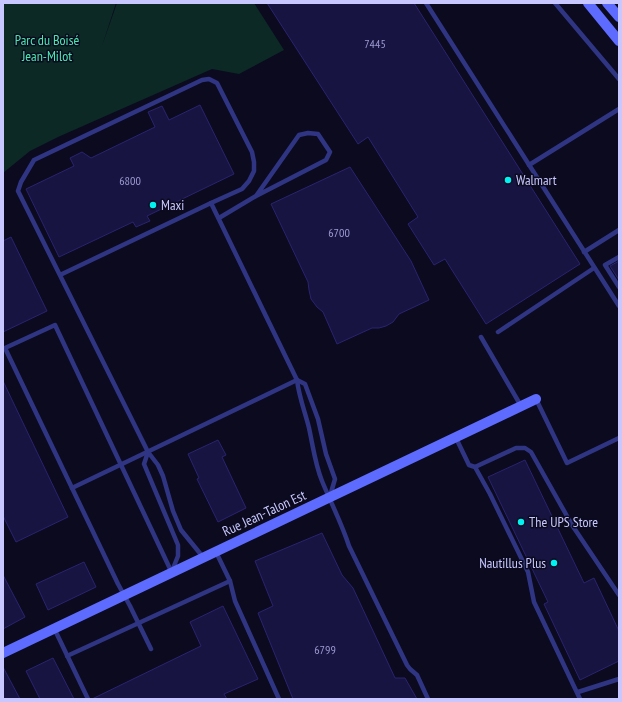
<svg xmlns="http://www.w3.org/2000/svg" width="622" height="702" viewBox="0 0 622 702" font-family="'PT Sans Narrow',sans-serif">
	<style>
		.green { fill: #0c2925 }
		.building { fill: #181442; stroke: #2a2370 }
		.lines { fill: none; stroke-linecap: round; stroke-linejoin: round }
		.service { stroke: #2f3583; stroke-width: 4.5 }
		.secondary { stroke: #5e6bff; stroke-width: 10 }
		.poi-dot { fill: #00f2f1; stroke: #0b0a1f; stroke-width: 1.5 }
		.labels { text-anchor: middle; stroke-width: 3; stroke-linejoin: round; paint-order: stroke }
		.number-label { font-size: 12px; fill: #9c9ad0 }
		.park-label { font-size: 14px; fill: #47ebb1; stroke: #0b0a1f }
		.poi-label { font-size: 14px; fill: #c8c7ff; stroke: #0b0a1f; text-anchor: start }
		.street-label { font-size: 14px; fill: #c8c7ff; stroke: #0b0a1f }
	</style>
	<rect width="100%" height="100%" fill="#0b0a1f"/>
	<polygon class="green" points="3,3 116,3 102,46 117,3 254,3 284,50 239,74 212,69 58,137 30,151 3,173"/>
	<g class="building">
		<polygon points="267,3 414,3 580,264 486,324 445,259 434,265 408,224 418,217 368,137 358,144"/>
		<polygon points="200,105 234,174 147,216 150,221 136,227 133,222 59,257 26,189 74,166 70,158 82,152 91,158 155,127 148,112 162,106 169,120"/>
		<polygon points="350,167 411,261 429,300 399,314 393,322 386,326 379,328 372,328 337,344 323,312 317,307 311,299 309,290 308,282 271,204"/>
		<polygon points="11,237 47,311 3,332 3,241"/>
		<polygon points="619,261 619,280 610,266"/>
		<polygon points="3,381 68,517 16,542 3,516"/>
		<polygon points="218,440 226,455 222,457 246,508 218,522 197,479 199,478 188,454"/>
		<polygon points="525,460 584,583 594,578 619,631 619,661 580,680 544,604 548,602 488,477"/>
		<polygon points="322,533 342,575 353,588 395,678 405,678 417,699 293,699 258,613 273,606 255,561"/>
		<polygon points="84,562 96,587 48,610 36,584"/>
		<polygon points="3,575 25,617 3,629"/>
		<polygon points="223,606 258,679 224,694 227,699 92,699 201,646 190,622"/>
		<polygon points="53,658 74,699 40,699 26,671"/>
		<polygon points="3,667 20,699 3,699"/>
	</g>
	<g class="lines">
		<g class="service">
			<polyline points="426,3 619,306"/>
			<polyline points="555,3 619,79"/>
			<polyline points="529,165 619,109"/>
			<path d="M211,203L297,380C299,397 305,412 309,428C313,446 315,464 322,481C331,503 342,524 349,546L407,665L410,669L417,675L428,699"/>
			<polyline points="219,218 256,196 326,160 330,152 318,134 308,133 299,135 256,196"/>
			<polyline points="584,252 619,230"/>
			<polyline points="619,257 605,265 619,287"/>
			<polyline points="60,275 211,203 242,189 249,181 254,171 254,162 252,152 217,83 209,79 202,80 34,160 21,182 18,191 148,452 158,465 163,476 173,511 181,530 203,557"/>
			<polyline points="498,332 594,268"/>
			<polyline points="481,337 521,406"/>
			<polyline points="297,380 305,384 318,419 326,454 335,479 330,496"/>
			<polyline points="536,399 567,463 619,438"/>
			<polyline points="456,438 469,465 475,467 490,494 528,572 534,602 580,699"/>
			<polyline points="148,452 144,464 178,545 178,556 172,571"/>
			<polyline points="475,467 516,448 525,448 531,452 572,525 619,595"/>
			<polyline points="72,488 297,380"/>
			<polyline points="216,552 230,581 235,601 279,699"/>
			<polyline points="54,628 88,699"/>
			<polyline points="151,649 130,606 118,584 5,348 55,325 172,573"/>
			<polyline points="67,656 230,581"/>
			<polyline points="578,692 619,679"/>
		</g>
		<g class="secondary">
			<polyline points="588,3 619,41"/>
			<polyline points="607,3 619,17"/>
			<polyline points="3,653 536,399"/>
		</g>
	</g>
	<g class="poi-dot">
		<circle cx="508" cy="180" r="4"/>
		<circle cx="153" cy="205" r="4"/>
		<circle cx="521" cy="522" r="4"/>
		<circle cx="554" cy="563" r="4"/>
	</g>
	<g class="labels">
		<g class="number-label">
			<text x="375" y="48">7445</text>
			<text x="130" y="185">6800</text>
			<text x="339" y="237">6700</text>
			<text x="325" y="654">6799</text>
		</g>
		<g class="park-label">
			<text x="47" y="45">Parc du Boisé<tspan x="47" dy="16">Jean-Milot</tspan></text>
		</g>
		<g class="poi-label">
			<text x="516" y="185">Walmart</text>
			<text x="161" y="210">Maxi</text>
			<text x="529" y="527">The UPS Store</text>
			<text x="546" y="568" text-anchor="end">Nautillus Plus</text>
		</g>
		<g class="street-label">
			<text transform="translate(264 513) rotate(-25)" y="5">Rue Jean-Talon Est</text>
		</g>
	</g>
	<rect width="622" height="702" fill="none" stroke="#c8c7ff" stroke-width="8"/>
</svg>
